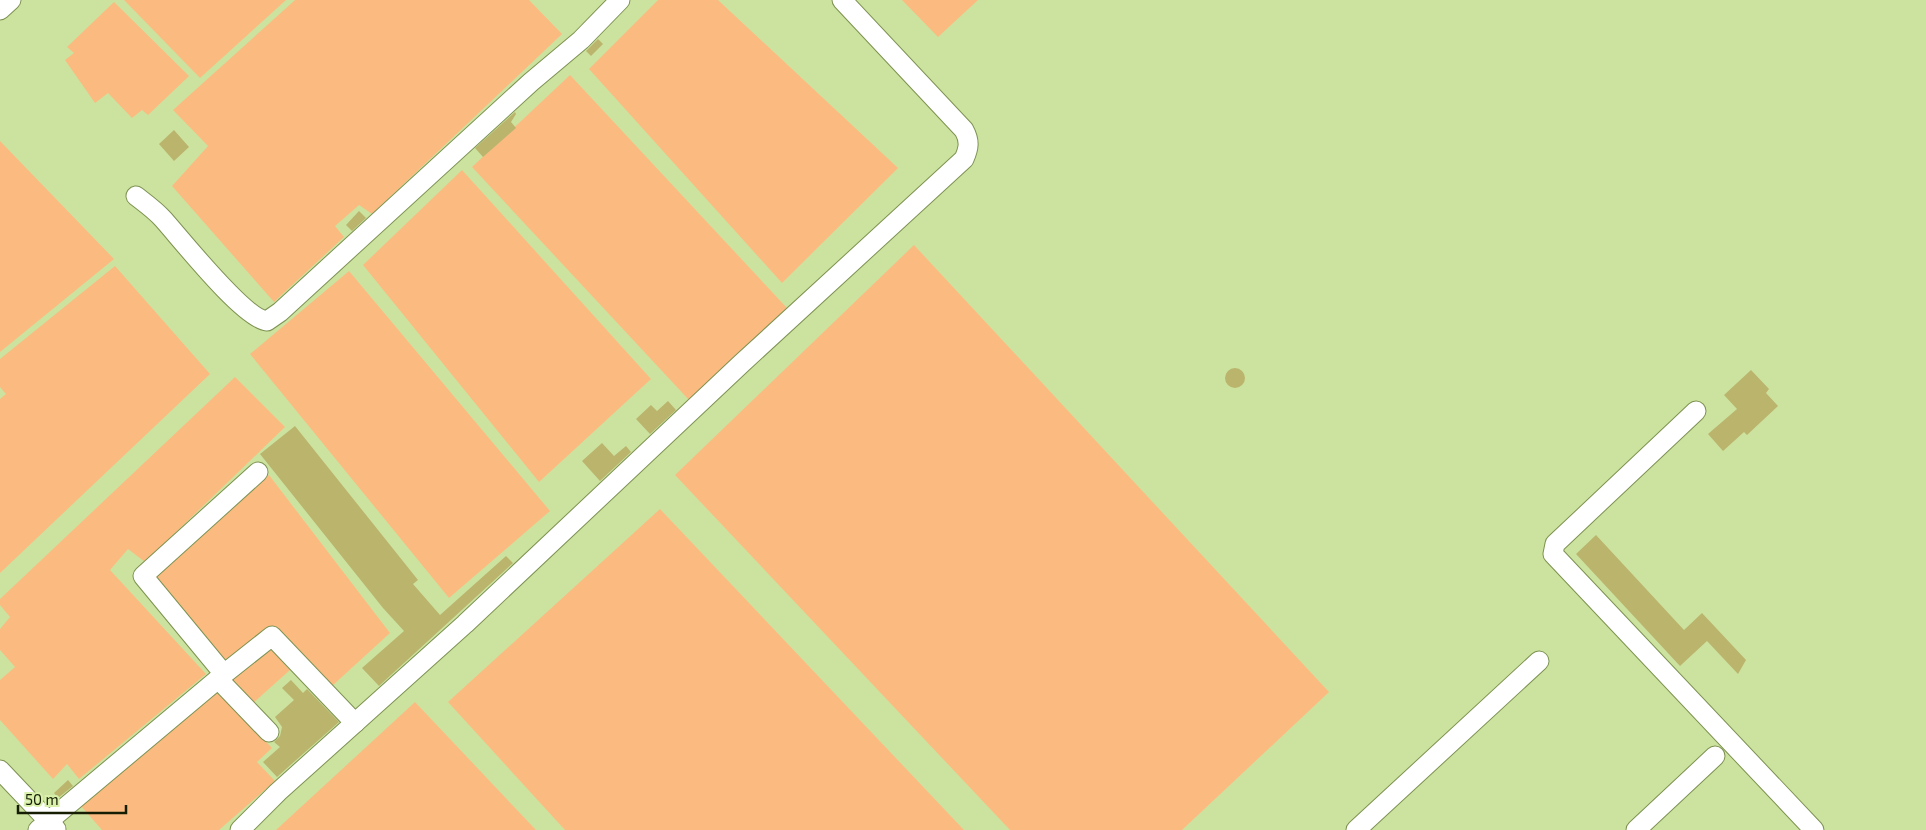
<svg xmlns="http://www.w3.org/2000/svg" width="1926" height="830" viewBox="0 0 1926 830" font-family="'Exo 2',sans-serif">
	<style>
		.green { fill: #fbbb80 }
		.building { fill: #bbb46d }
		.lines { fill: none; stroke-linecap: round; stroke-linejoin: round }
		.minor-casing { stroke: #7d9251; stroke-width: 21 }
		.minor { stroke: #fff; stroke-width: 19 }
	</style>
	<rect width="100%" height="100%" fill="#cce39f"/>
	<g class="green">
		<polygon points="124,0 286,0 200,78"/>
		<polygon points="295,0 529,0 562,34 372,214 359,205 335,226 344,237 274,302 172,186 208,146 173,110"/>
		<polygon points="658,0 718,0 898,168 782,283 589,69"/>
		<polygon points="902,0 978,0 938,37"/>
		<polygon points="114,2 189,76 148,115 142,110 132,118 108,93 95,103 65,60 74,53 67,47"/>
		<polygon points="570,75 787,308 689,400 472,167"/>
		<polygon points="0,141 114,259 0,352"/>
		<polygon points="462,170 651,379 539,482 363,265"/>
		<polygon points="914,245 1329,692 1182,830 1010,830 675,475"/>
		<polygon points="115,266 210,374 0,573 0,399 6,394 0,387 0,359"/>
		<polygon points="349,271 550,511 449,598 250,354"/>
		<polygon points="235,377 285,427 145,562 128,549 110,570 206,674 79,779 67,764 53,779 0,720 0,680 15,667 0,650 0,629 10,617 0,605 0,599"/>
		<polygon points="269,475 390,633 332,686 279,629 224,663 152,578"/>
		<polygon points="660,509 964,830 565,830 448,702"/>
		<polygon points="269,647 290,670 252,704 229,680"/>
		<polygon points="218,691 272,748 257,762 275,781 219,830 102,830 80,805"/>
		<polygon points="415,702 536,830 276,830"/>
	</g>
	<g class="building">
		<polygon points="598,39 603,44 591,56 586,51"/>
		<polygon points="515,112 516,114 511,122 516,128 483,157 475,148"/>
		<polygon points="174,130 189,147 174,161 159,144"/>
		<polygon points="359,211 366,218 352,231 346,225"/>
		<circle cx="1235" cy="378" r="10"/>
		<polygon points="1751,370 1769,389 1766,393 1778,406 1747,435 1744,432 1723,451 1708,434 1737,409 1724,395"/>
		<polygon points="668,401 676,410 650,434 636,419 651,405 657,411"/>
		<polygon points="295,426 418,580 413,584 440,615 506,556 513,563 379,686 362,668 404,631 383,608 260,454"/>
		<polygon points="602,443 614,456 626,446 631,452 600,481 582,461"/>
		<polygon points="1596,535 1684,630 1702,613 1746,660 1738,674 1707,641 1680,666 1576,554"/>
		<polygon points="291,680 303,693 307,689 339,722 277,777 263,762 280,747 274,742 280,736 282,727 275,717 294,700 282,688"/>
		<polygon points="68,780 73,786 58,798 54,793"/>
	</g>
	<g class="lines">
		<defs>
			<g id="minor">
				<polyline points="0,10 11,0"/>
				<path d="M136,196C145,203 155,210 163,219C181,239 244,319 267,321L280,312L531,82L581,40L620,0"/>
				<polyline points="1696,411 1555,544 1553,554 1814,830"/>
				<polyline points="224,674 272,636 355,723"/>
				<polyline points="218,679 269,732"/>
				<polyline points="0,770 56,829"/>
				<polyline points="38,830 224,674 143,576 258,472"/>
				<path d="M240,830L278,792L465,624L742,363L964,159C969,148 970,141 964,130L842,0"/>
				<polyline points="1356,830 1539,661"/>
				<polyline points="1636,830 1715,756"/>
			</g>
		</defs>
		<use href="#minor" class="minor-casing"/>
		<use href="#minor" class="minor"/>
	</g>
	<path d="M18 805v8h108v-8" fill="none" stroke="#151d03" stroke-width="2.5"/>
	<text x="25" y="805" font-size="15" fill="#151d03" stroke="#d9f0ab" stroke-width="4" paint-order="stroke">50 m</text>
</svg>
